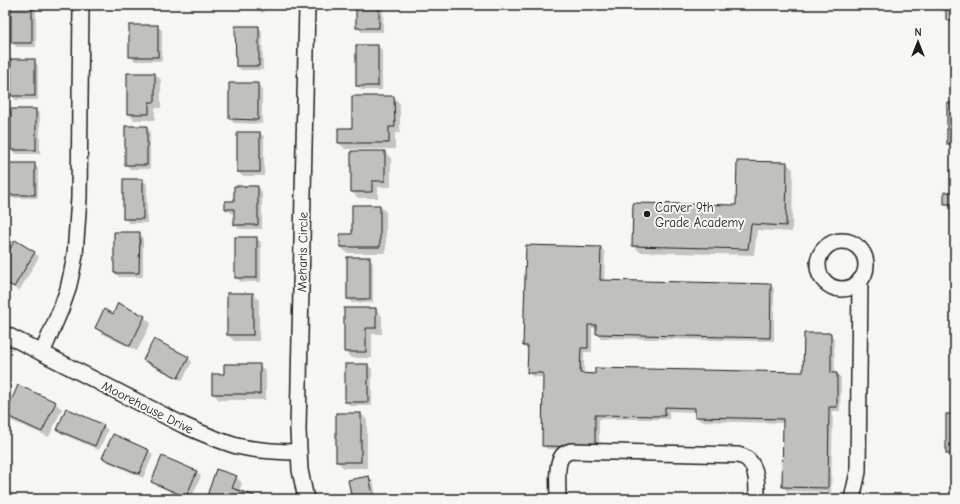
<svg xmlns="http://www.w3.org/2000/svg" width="960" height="504" viewBox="0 0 960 504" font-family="'Comic Neue',sans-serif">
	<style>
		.shadow { fill: #0003 }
		.building { fill: #c0c0bd; stroke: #1c1c1c }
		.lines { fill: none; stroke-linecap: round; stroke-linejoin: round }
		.minor-casing { stroke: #1c1c1c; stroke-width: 18 }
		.minor { stroke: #f6f6f2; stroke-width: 15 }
		.poi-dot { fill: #1c1c1c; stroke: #f6f6f2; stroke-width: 1.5 }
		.labels { text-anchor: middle; stroke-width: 4; stroke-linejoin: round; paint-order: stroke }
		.poi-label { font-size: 13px; fill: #1c1c1c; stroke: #f6f6f2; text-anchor: start }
		.street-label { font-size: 13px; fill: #1c1c1c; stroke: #f6f6f2 }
	</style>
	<rect width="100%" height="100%" fill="#f6f6f2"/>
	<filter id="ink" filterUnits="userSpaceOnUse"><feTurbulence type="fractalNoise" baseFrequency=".025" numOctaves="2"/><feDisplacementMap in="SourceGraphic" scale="8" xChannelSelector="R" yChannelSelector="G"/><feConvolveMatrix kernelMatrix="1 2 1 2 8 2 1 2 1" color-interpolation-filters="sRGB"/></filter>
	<g filter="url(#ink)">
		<g class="shadow">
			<polygon points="12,5 32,5 36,9 36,47 17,47 12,43"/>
			<polygon points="251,5 268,5 263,13"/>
			<polygon points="357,5 383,5 383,32 362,32 357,28"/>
			<polygon points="936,5 955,5 955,26 953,26 947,19 947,12 943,11"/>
			<polygon points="157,26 162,30 162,61 135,61 130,56"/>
			<polygon points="258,27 262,31 263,70 241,70 237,66"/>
			<polygon points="377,46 382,50 382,90 362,90 357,86"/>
			<polygon points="34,60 38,65 38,100 16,100 12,96"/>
			<polygon points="128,74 155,74 161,80 161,108 155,108 155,120 134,120 128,113"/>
			<polygon points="230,84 258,84 262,89 262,124 234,123 230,119"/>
			<polygon points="394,97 400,104 400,133 395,133 395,149 345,149 339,143 353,129"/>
			<polygon points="955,104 955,148 952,148 948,144"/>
			<polygon points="35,110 40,114 40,154 16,154 12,150"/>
			<polygon points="146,127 150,131 150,169 130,169 126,164"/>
			<polygon points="260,133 264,137 264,176 242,176 238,172"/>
			<polygon points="384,152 391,158 391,187 378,187 378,198 358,198 352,192"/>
			<polygon points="786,163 793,169 792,232 757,230 754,255 640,252 633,246 634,204 737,206"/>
			<polygon points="5,164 34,164 38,168 38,198 8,198 5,196"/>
			<polygon points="955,177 955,210 952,210 945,203 954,194"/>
			<polygon points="143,180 147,184 147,223 129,223 124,218"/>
			<polygon points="258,187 262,192 262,229 239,229 235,225 235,213 231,213 226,209 226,202 235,202"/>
			<polygon points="380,206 386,212 386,253 347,253 341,247"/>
			<polygon points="139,233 143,237 143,277 119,277 115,272"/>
			<polygon points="256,238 261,242 261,282 241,282 236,277"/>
			<polygon points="600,248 605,252 604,281 770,285 774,289 774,341 601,338 597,334 597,328 592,328 592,352 584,352 584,374 804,373 830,334 834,339 835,374 837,374 841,378 840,411 833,411 831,492 787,491 783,487 784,423 701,421 696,416 696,412 669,411 669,419 599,419 599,450 547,449 543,445 544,377 533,377 528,372 528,350 524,346"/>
			<polygon points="34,252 39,257 19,291 5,282 5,259"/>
			<polygon points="369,258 373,263 373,303 352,303 348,299"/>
			<polygon points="253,294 259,300 259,341 234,341 228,335"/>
			<polygon points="376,309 382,316 382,334 372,334 372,358 351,358 345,352"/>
			<polygon points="113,315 144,317 151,323 137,351 102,334 96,328"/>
			<polygon points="188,357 192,362 182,381 148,364 144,360"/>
			<polygon points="259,365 266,371 266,400 219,400 213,393 225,375"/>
			<polygon points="368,365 372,369 372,406 350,406 346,401"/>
			<polygon points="5,381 10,385 5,395"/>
			<polygon points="55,403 62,409 49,437 12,421 6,414"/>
			<polygon points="361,414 367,420 367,468 344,468 337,462"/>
			<polygon points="955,415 955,458 951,458 947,453"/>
			<polygon points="103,426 108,430 99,450 62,434 58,429"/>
			<polygon points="114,435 149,451 153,455 143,478 108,462 103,458"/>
			<polygon points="163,458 197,472 201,476 191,499 187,499 156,485 152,481"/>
			<polygon points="236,477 242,483 239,492 255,497 256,499 207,499"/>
			<polygon points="369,477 373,481 377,499 353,499"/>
		</g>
		<g class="building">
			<rect x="11" y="5" width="21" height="38"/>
			<rect x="356" y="5" width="23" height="23"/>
			<polygon points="935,5 955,5 955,20 946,20 946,6"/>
			<rect x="129" y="25" width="29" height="32"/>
			<polygon points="235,26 259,26 259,66 236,66"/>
			<rect x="356" y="45" width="22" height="41"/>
			<rect x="11" y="59" width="24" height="37"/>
			<polygon points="127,73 155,73 155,102 149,102 149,114 127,114"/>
			<polygon points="229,83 258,83 258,120 229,119"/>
			<polygon points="352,96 394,96 395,127 389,127 389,143 338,143 338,128 352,128"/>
			<rect x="947" y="103" width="8" height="41"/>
			<rect x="11" y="109" width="25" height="41"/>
			<rect x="125" y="126" width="22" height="39"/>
			<rect x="237" y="132" width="23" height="40"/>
			<polygon points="351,151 385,151 385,181 372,181 372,192 351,192"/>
			<polygon points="737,161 787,162 786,226 751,224 748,249 632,246 633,203 736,205"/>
			<rect x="5" y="163" width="30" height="32"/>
			<polygon points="953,176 955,176 955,204 944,204 944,192 953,192"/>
			<rect x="123" y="179" width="20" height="40"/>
			<polygon points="234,186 258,186 258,225 234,225 234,209 225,209 225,201 234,201"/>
			<polygon points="352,205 380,205 380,247 340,247 340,234 352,234"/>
			<polygon points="114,232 140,232 139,273 114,273"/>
			<rect x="235" y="237" width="22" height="41"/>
			<polygon points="15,240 35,252 14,287 5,282 5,257"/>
			<polygon points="526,245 601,247 600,280 771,284 770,338 596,334 596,325 588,325 588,348 581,348 580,373 595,374 595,368 803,372 804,333 831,333 831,373 837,373 837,407 829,407 828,488 782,487 783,419 695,417 695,408 665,407 665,416 595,415 595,447 542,446 543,373 527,373 528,346 523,346"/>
			<rect x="347" y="257" width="23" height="42"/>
			<rect x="227" y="293" width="26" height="42"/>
			<polygon points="118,303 145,316 130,346 95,328 104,309 113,314"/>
			<polygon points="344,308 376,308 376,328 366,328 366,352 344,352"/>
			<polygon points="154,339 189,357 178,378 143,360"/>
			<polygon points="224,364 260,364 260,394 212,394 212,374 224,374"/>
			<rect x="345" y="364" width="23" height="38"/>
			<polygon points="18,385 56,402 42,432 5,415"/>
			<polygon points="66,408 104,425 95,446 57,430"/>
			<rect x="336" y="413" width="25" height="49"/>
			<rect x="946" y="414" width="9" height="40"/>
			<polygon points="113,434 149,450 139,474 102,458"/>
			<polygon points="162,456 197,471 186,497 151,482"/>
			<polygon points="216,469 237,476 232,488 255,496 254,499 206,499"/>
			<polygon points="369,476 374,499 352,499 348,480"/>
		</g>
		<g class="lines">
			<defs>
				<g id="minor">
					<circle cx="842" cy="265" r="24"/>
					<path d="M5,334L183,425C201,433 219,441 237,446C257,451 278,452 299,452"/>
					<polyline points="42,353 61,309 68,289 72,271 75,255 79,198 81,5"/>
					<polyline points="306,499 300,470 298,430 307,5"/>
					<path d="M558,499C558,489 556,465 561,458C563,454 567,452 571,451L738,455C740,456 742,456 744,457C758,464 757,486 757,499"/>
					<polyline points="852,499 858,472 860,280"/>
				</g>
			</defs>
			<use href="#minor" class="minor-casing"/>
			<use href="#minor" class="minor"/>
		</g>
	</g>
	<circle class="poi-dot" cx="647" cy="214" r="4"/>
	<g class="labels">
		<g class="poi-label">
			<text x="655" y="212">Carver 9th<tspan x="655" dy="15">Grade Academy</tspan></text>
		</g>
		<g class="street-label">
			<text transform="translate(302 252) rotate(-89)" y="5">Meharis Circle</text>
			<text transform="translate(148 407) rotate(27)" y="5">Moorehouse Drive</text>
		</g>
	</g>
	<rect width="960" height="504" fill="none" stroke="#f6f6f2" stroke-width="20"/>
	<rect x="10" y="10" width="940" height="484" fill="none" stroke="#1c1c1c" stroke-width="1.5" filter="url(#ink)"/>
	<g transform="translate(918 42)" stroke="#f6f6f2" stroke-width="3" paint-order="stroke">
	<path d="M0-3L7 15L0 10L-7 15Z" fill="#1c1c1c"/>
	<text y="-6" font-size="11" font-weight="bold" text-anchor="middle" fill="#1c1c1c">N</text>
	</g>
</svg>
